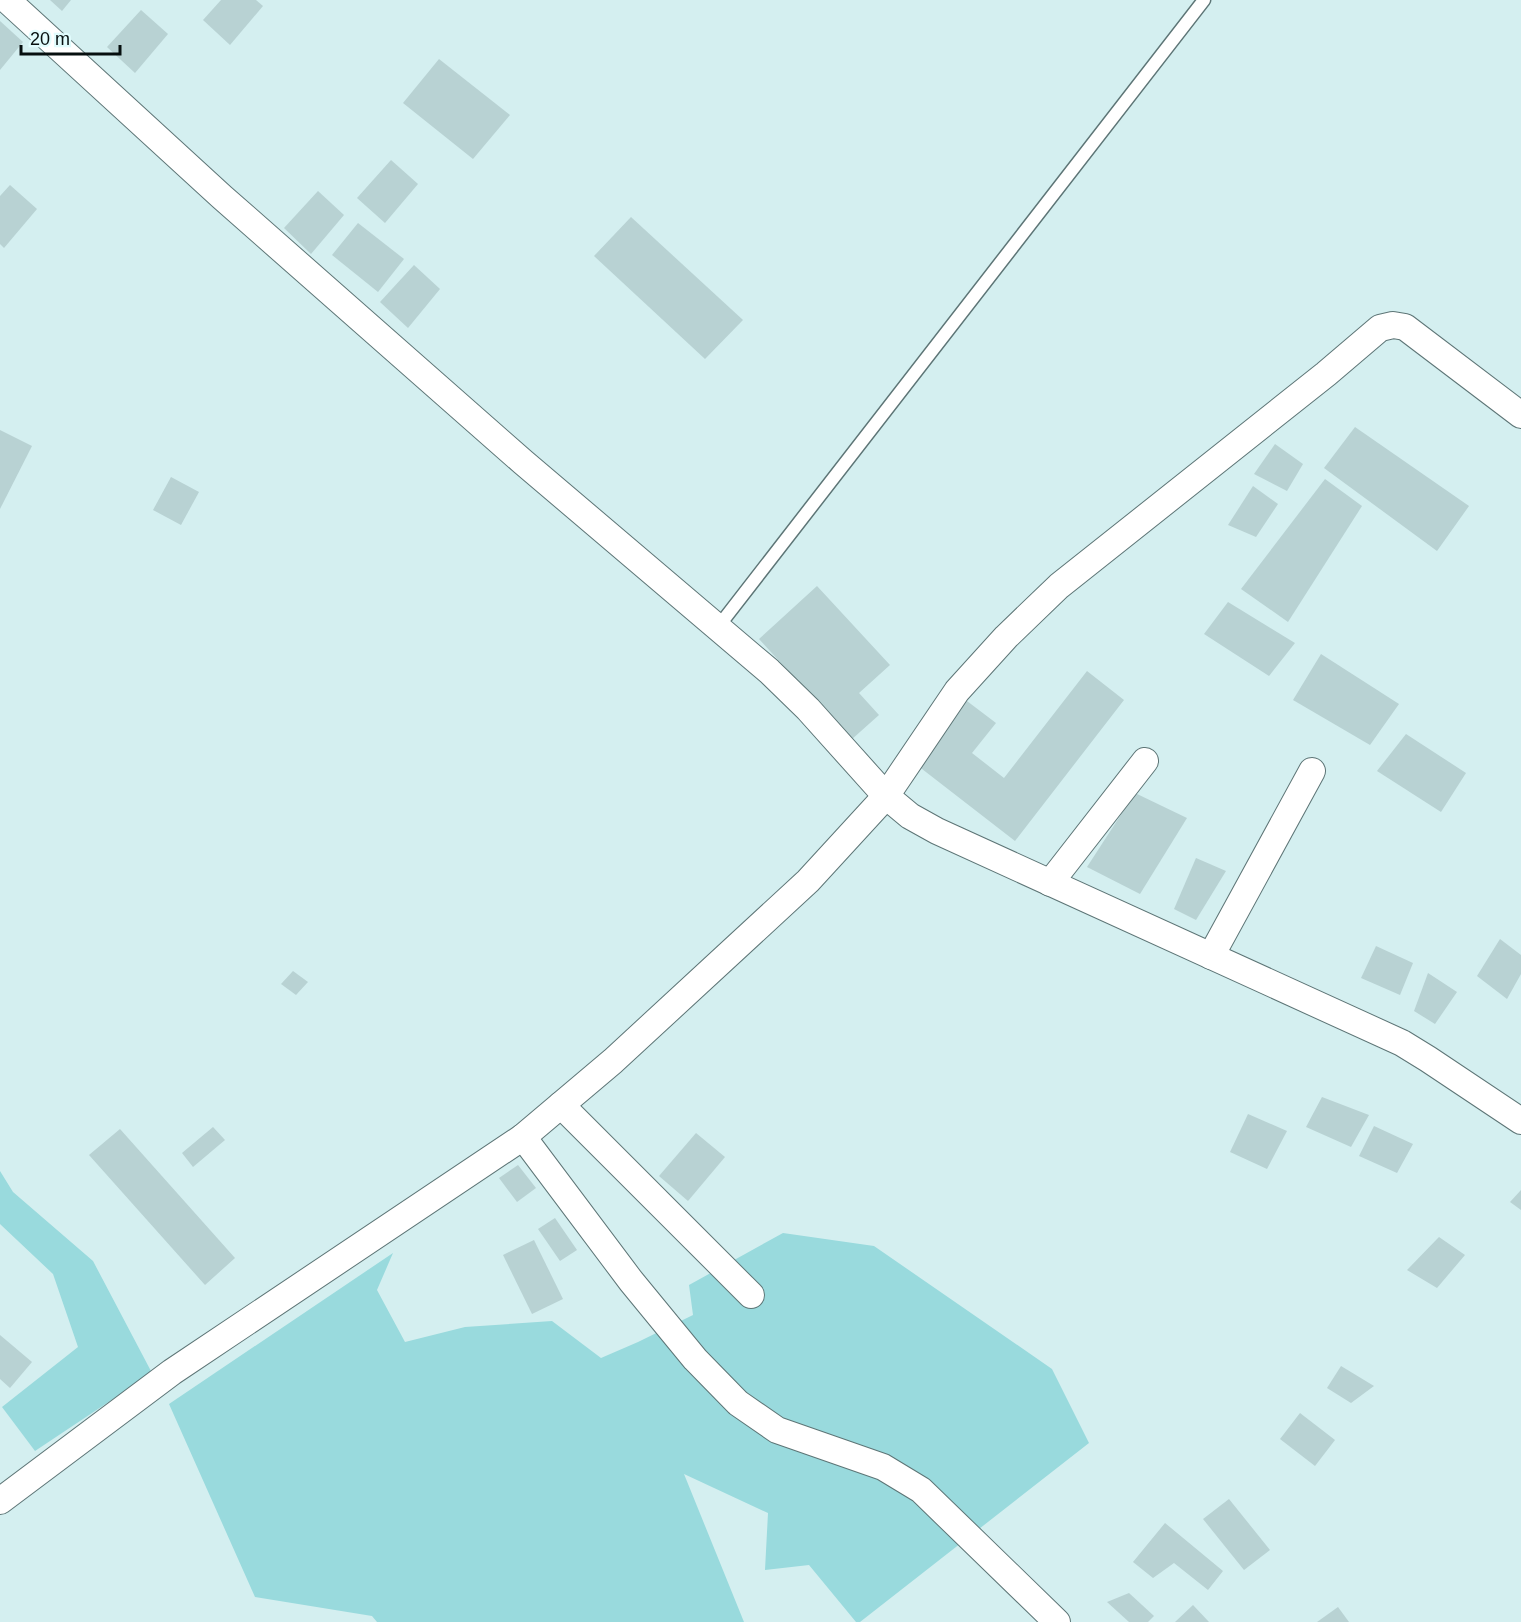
<svg xmlns="http://www.w3.org/2000/svg" width="1521" height="1622" viewBox="0 0 1521 1622" font-family="Arial,sans-serif">
	<style>
		.green { fill: #99dadd }
		.building { fill: #b8d2d3 }
		.lines { fill: none; stroke-linecap: round; stroke-linejoin: round }
		.service-casing { stroke: #5d7576; stroke-width: 15 }
		.minor-casing { stroke: #5d7576; stroke-width: 28 }
		.service { stroke: #fff; stroke-width: 12 }
		.minor { stroke: #fff; stroke-width: 26 }
	</style>
	<rect width="100%" height="100%" fill="#d4eff0"/>
	<g class="green">
		<polygon points="0,1171 13,1192 93,1261 152,1373 35,1451 2,1407 78,1347 53,1274 0,1224"/>
		<polygon points="783,1233 874,1246 1052,1369 1089,1443 860,1622 856,1622 809,1565 765,1570 768,1513 684,1474 744,1622 377,1622 372,1616 255,1597 169,1404 393,1253 377,1290 405,1342 465,1327 552,1321 601,1358 638,1342 693,1315 689,1285"/>
	</g>
	<g class="building">
		<polygon points="50,0 71,0 62,11"/>
		<polygon points="221,0 256,0 263,6 230,45 203,20"/>
		<polygon points="141,10 168,34 135,73 107,47"/>
		<polygon points="0,21 23,42 0,70"/>
		<polygon points="439,59 510,115 473,159 403,103"/>
		<polygon points="391,160 418,184 385,223 357,198"/>
		<polygon points="10,185 37,209 4,248 0,244 0,196"/>
		<polygon points="318,191 344,215 311,254 284,228"/>
		<polygon points="631,217 743,320 705,359 594,256"/>
		<polygon points="358,223 404,259 378,292 332,255"/>
		<polygon points="414,265 440,289 408,328 380,302"/>
		<polygon points="1355,427 1469,506 1437,551 1324,468"/>
		<polygon points="0,430 32,446 0,509"/>
		<polygon points="1275,444 1303,464 1287,491 1254,474"/>
		<polygon points="171,477 199,492 181,525 153,510"/>
		<polygon points="1325,479 1362,506 1288,622 1241,589"/>
		<polygon points="1253,486 1278,504 1256,537 1228,525"/>
		<polygon points="817,586 890,665 859,693 879,715 851,740 759,639"/>
		<polygon points="1228,602 1295,643 1269,676 1204,634"/>
		<polygon points="1321,654 1399,704 1370,745 1293,700"/>
		<polygon points="1087,671 1124,700 1015,841 913,762 963,698 996,723 972,753 1004,778"/>
		<polygon points="1406,734 1466,773 1441,812 1377,771"/>
		<polygon points="1135,793 1187,818 1140,894 1087,867"/>
		<polygon points="1196,858 1226,871 1196,920 1174,909"/>
		<polygon points="1500,939 1521,955 1521,974 1507,999 1477,976"/>
		<polygon points="1376,946 1413,963 1400,995 1361,978"/>
		<polygon points="293,971 308,982 296,995 281,984"/>
		<polygon points="1428,973 1457,992 1435,1024 1414,1011"/>
		<polygon points="1322,1097 1369,1115 1351,1147 1306,1127"/>
		<polygon points="1248,1114 1287,1131 1267,1169 1230,1152"/>
		<polygon points="1374,1126 1413,1144 1397,1173 1359,1156"/>
		<polygon points="213,1127 225,1140 193,1167 182,1153"/>
		<polygon points="120,1129 235,1258 205,1285 89,1155"/>
		<polygon points="696,1133 725,1157 688,1201 659,1176"/>
		<polygon points="518,1165 536,1188 517,1202 499,1178"/>
		<polygon points="1521,1190 1521,1210 1510,1202"/>
		<polygon points="555,1218 577,1250 560,1261 538,1229"/>
		<polygon points="1439,1237 1465,1255 1437,1288 1407,1270"/>
		<polygon points="534,1240 563,1299 532,1314 503,1255"/>
		<polygon points="0,1335 32,1362 10,1388 0,1379"/>
		<polygon points="1341,1366 1374,1386 1351,1403 1327,1388"/>
		<polygon points="1300,1413 1335,1440 1315,1466 1280,1439"/>
		<polygon points="1229,1499 1270,1550 1244,1570 1203,1519"/>
		<polygon points="1165,1523 1223,1571 1208,1590 1174,1563 1153,1578 1133,1562"/>
		<polygon points="1129,1593 1154,1616 1148,1622 1129,1622 1107,1602"/>
		<polygon points="1193,1605 1209,1622 1175,1622"/>
		<polygon points="1338,1607 1349,1622 1317,1622"/>
	</g>
	<g class="lines">
		<defs>
			<polyline id="service" points="718,627 1204,0"/>
			<g id="minor">
				<polyline points="7,0 222,197 523,462 769,671 808,709 886,796 910,816 937,831 1402,1043 1428,1059 1521,1121"/>
				<polyline points="1050,883 1145,761"/>
				<polyline points="1211,956 1312,771"/>
				<polyline points="561,1105 751,1295"/>
				<polyline points="523,1137 631,1281 695,1359 738,1403 777,1430 883,1467 921,1490 1057,1622"/>
				<polyline points="0,1501 172,1372 523,1137 613,1061 808,881 886,796 957,691 1006,637 1059,586 1326,374 1380,328 1393,325 1405,327 1521,415"/>
			</g>
		</defs>
		<use href="#service" class="service-casing"/>
		<use href="#minor" class="minor-casing"/>
		<use href="#service" class="service"/>
		<use href="#minor" class="minor"/>
	</g>
	<path d="M21 45v9h99v-9" fill="none" stroke="#060f0f" stroke-width="3"/>
	<text x="30" y="45" font-size="18" fill="#060f0f" stroke="#e1fcfd" stroke-width="4.5" paint-order="stroke">20 m</text>
</svg>
